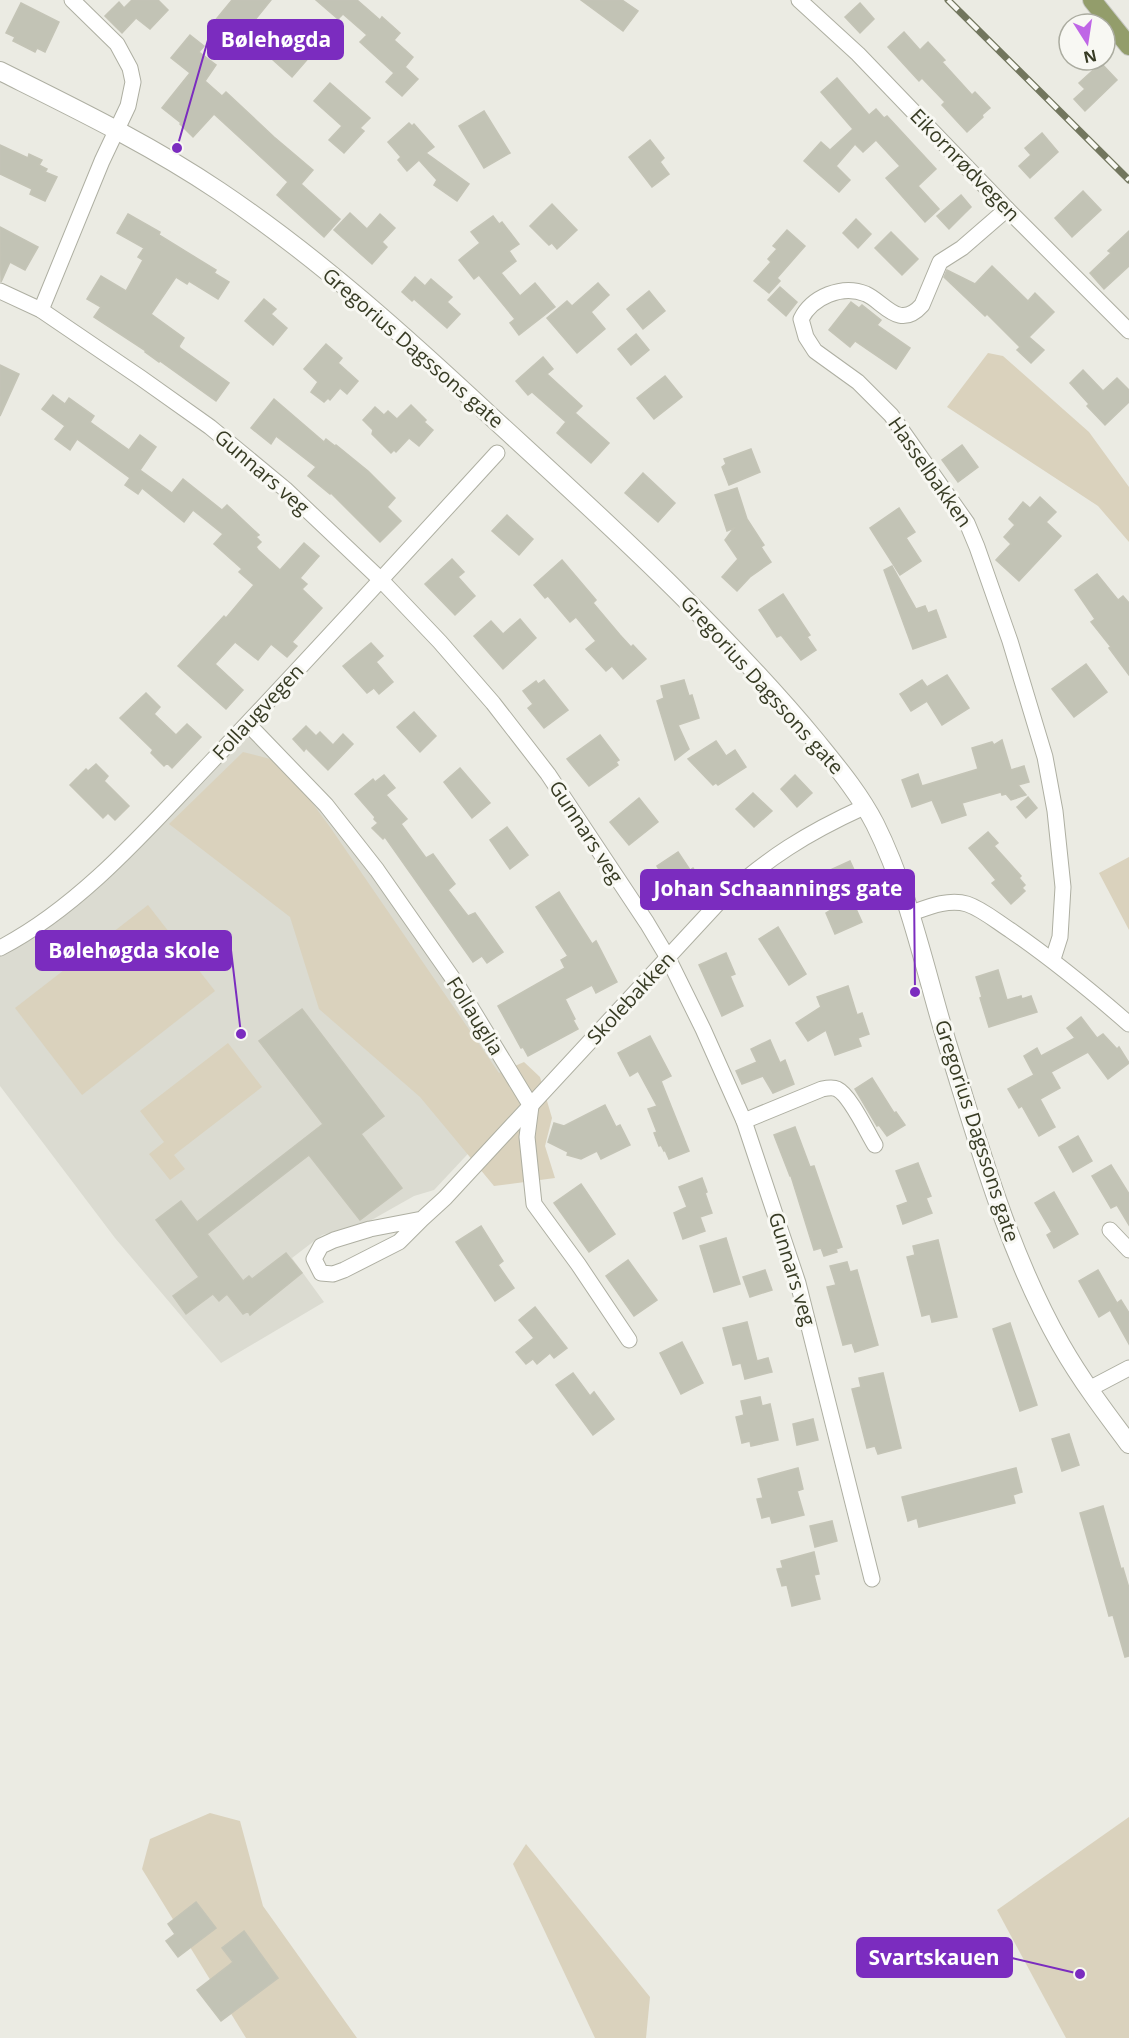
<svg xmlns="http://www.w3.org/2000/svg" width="1129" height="2038" viewBox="0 0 1129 2038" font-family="'Open Sans',sans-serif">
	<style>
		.built { fill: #dbdbd1 }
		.green { fill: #dad2bd }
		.building { fill: #c2c3b5; stroke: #c4c4b6; stroke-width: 1.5 }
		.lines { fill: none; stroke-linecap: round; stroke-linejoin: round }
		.minor-casing { stroke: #aeafa2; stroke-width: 17 }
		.tertiary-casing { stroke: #aeafa2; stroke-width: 20 }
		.primary-casing { stroke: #c7c8c2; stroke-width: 20 }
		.minor { stroke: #fff; stroke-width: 15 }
		.tertiary { stroke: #fff; stroke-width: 18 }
		.primary { stroke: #939d6b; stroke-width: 18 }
		.rail-casing { stroke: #72765e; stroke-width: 7 }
		.rail { stroke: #f8f8f3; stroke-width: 4.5; stroke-dasharray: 14; stroke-linecap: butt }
		.labels { text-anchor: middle; stroke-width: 6; stroke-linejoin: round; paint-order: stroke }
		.street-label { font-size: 20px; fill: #373b24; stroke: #f8f8f3 }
		.leader { fill: none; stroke: #7b2cbf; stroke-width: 2 }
		.callout-dot { fill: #7b2cbf; stroke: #f8f8f3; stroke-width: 2 }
		.callout { fill: #7b2cbf; stroke: #7b2cbf; stroke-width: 2 }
		.callout-label { font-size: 21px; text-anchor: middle; font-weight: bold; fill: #fff }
	</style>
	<rect width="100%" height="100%" fill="#ebebe3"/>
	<polygon class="built" points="248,724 326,805 456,983 507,1085 509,1110 434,1190 414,1196 368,1222 322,1235 292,1258 324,1302 221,1363 115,1238 0,1086 0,948 113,864"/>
	<g class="green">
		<polygon points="988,353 1003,356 1089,432 1129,487 1129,542 1098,506 947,407"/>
		<polygon points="243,752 282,762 330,827 499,1073 524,1062 540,1077 552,1118 545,1146 555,1178 494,1186 420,1097 319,1009 290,917 169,824"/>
		<polygon points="1129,857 1129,930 1099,873"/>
		<polygon points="148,905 215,991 82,1095 15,1008"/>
		<polygon points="228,1043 262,1087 174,1155 185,1169 170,1180 149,1154 164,1142 140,1111"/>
		<polygon points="210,1813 240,1821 263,1906 357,2038 246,2038 142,1869 150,1839"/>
		<polygon points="1129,1817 1129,2038 1066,2038 997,1910"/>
		<polygon points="526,1844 650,1997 646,2038 595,2038 513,1864"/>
	</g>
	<g class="building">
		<polygon points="132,0 158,0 168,10 150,29 136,18 122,33 105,16 119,2 124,8"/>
		<polygon points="232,0 271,0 238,41 214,22"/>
		<polygon points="316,0 357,0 380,20 382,17 400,33 394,40 413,57 405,67 418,79 402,96 386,82 394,73 360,42 367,35 343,14 338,19"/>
		<polygon points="581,0 622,0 638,11 623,31"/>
		<polygon points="21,3 59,22 45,52 37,48 35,52 13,41 15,37 6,33"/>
		<polygon points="860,3 874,19 860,33 845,17"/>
		<polygon points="288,23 307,40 302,46 311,55 292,77 263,51"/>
		<polygon points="904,32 920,50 928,42 945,60 942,62 972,95 975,92 990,108 982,115 983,117 967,132 942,105 945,102 922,78 919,81 888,47"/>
		<polygon points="190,35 204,46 199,52 216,65 205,81 222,96 226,92 274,137 313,170 301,184 340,219 324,237 277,195 288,182 214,114 193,137 180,124 181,123 162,108 190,73 171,58"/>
		<polygon points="1101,63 1117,80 1085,111 1074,99 1085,89 1079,83"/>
		<polygon points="837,78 869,115 876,109 884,118 887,116 936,169 918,186 939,209 925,222 886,178 900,166 876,140 863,152 855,144 836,166 850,180 839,192 804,161 821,142 830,150 853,129 821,92"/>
		<polygon points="330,83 370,118 360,128 364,131 344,153 329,140 342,126 314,101"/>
		<polygon points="484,111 510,153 484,168 459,126"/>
		<polygon points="409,123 412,126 414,124 434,147 426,153 469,184 457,201 434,185 437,180 419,160 407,171 398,160 401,157 388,142"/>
		<polygon points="1042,133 1058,152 1030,178 1019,166 1031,155 1025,148"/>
		<polygon points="650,140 664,158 660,162 669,174 652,187 629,157"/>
		<polygon points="0,145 28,158 29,154 42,160 39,165 47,169 45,172 57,177 45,201 30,194 32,189 0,174"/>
		<polygon points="1083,191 1101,210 1072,237 1055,218"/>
		<polygon points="961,195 971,207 949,229 937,216"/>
		<polygon points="552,204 577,230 557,249 552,243 549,245 530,226"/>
		<polygon points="350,213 367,229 380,214 395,228 382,242 387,247 372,264 334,230"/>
		<polygon points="128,214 160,232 159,235 216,270 214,273 229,282 218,299 189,281 187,284 176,277 151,314 184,338 179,346 180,348 229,383 216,401 160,361 159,362 145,352 146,351 94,317 101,307 87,299 101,276 126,291 143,260 138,257 144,248 117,233"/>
		<polygon points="493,216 499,224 502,222 519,244 509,251 516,261 501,273 520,296 535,283 555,307 519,335 510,323 515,319 479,275 474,279 459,260 480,243 471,232"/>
		<polygon points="856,219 871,234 858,248 843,233"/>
		<polygon points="0,227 38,247 25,270 10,262 1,282"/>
		<polygon points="787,230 805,246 777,278 780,281 769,293 754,281 771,262 768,259 777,249 773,246"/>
		<polygon points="1129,231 1129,266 1104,289 1090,273 1111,253 1108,251"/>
		<polygon points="891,232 918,259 902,275 875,248"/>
		<polygon points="992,266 1028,301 1035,293 1054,312 1029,337 1044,350 1031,363 1017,350 1020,347 987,314 985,316 944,277 947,270 975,284"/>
		<polygon points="415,277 425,286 431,279 452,297 447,302 460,314 447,328 414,299 412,301 402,292"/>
		<polygon points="598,283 609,295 591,312 605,329 577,353 547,318 567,301 572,306"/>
		<polygon points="780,287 797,302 786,316 768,300"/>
		<polygon points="649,291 665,311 643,329 627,309"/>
		<polygon points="264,299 276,309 271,314 287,328 273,345 245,321"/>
		<polygon points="851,302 859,308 862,305 881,320 877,325 910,348 896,369 855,341 850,347 829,330"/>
		<polygon points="636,334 649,350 631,365 618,349"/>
		<polygon points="326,344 342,358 338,363 358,381 347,394 340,388 330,400 328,398 324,402 311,392 318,382 304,369"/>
		<polygon points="543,357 553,369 547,374 582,406 575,413 609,443 591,463 557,433 566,422 532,392 528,395 516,381"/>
		<polygon points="0,365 19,374 0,416"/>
		<polygon points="1083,370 1103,391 1117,378 1129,390 1129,402 1105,425 1087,406 1089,404 1070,383"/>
		<polygon points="665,376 682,397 654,419 637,398"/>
		<polygon points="53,395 65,404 69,398 94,416 90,422 129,450 140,435 156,447 140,470 172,493 183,479 222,510 227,505 259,535 256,537 261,542 256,547 258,550 280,570 304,543 319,556 300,578 307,584 302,589 322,608 292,642 297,646 287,657 271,644 258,660 235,642 215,664 243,690 226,709 178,666 224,616 226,618 254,585 239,572 242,569 214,544 223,534 193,510 184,522 142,488 138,494 125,485 130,478 77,439 70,450 55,439 65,426 42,409"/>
		<polygon points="274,399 324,442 326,439 335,446 336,445 368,471 395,498 387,507 401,521 380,542 331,493 330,494 308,476 316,467 276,436 271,444 251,428"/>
		<polygon points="411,405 426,420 424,422 433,430 419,446 409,438 396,452 394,450 391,453 372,434 373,430 363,420 375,407 384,415 388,411 397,419"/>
		<polygon points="962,445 978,467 958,482 942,460"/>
		<polygon points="751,449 760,472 729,485 722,467 726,464 724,459"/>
		<polygon points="643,473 675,503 658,522 625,493"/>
		<polygon points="737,488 747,519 764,545 761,547 771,562 750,577 737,591 722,577 738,559 725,540 734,528 727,531 715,495"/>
		<polygon points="1040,497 1056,512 1046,522 1061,536 1019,581 996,560 1011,544 1004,537 1015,525 1009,519 1023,502 1030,508"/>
		<polygon points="899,508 915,532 906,538 921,561 900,575 870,528"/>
		<polygon points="507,515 533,539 519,555 492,531"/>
		<polygon points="452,559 464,572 458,577 475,596 455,615 425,584"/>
		<polygon points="562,560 596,600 593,603 620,635 631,647 633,645 646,659 623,679 612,666 606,671 586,649 596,641 576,617 570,622 548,596 545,598 534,585"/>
		<polygon points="892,566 916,609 925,606 928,613 936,610 946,637 913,649 884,570"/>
		<polygon points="1097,574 1118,600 1123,596 1129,603 1129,675 1109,648 1111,647 1091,622 1095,619 1075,590"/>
		<polygon points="783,594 810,635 807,637 816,650 801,660 781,635 777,637 759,610"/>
		<polygon points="520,619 536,638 503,669 474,636 491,621 503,634"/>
		<polygon points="371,643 383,656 376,662 393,682 379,694 374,688 367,693 343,666"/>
		<polygon points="1086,664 1107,692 1074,717 1052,689"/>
		<polygon points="947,675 969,708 942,725 927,701 911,711 900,694 922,680 927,687"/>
		<polygon points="544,680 568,710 544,728 528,708 533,704 523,691 536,681 538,684"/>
		<polygon points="684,680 689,696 692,695 699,718 678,725 689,749 675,760 657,701 664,698 661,686"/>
		<polygon points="146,693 160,707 154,714 176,735 187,724 201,737 172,768 167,763 164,766 151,753 153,750 120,718"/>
		<polygon points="414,712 436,736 420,752 397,727"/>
		<polygon points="306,726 316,736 320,732 333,745 343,734 353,744 328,770 306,748 304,751 293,739"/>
		<polygon points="600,735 619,760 616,762 618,765 589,786 567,759"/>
		<polygon points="1002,740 1011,770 1024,766 1029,782 1018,785 1026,795 1011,800 1006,794 1002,795 1001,792 962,803 966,815 942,823 932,800 912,807 902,780 918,774 922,786 978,769 972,748 992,742 994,745"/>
		<polygon points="716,741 726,756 735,750 746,767 718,785 716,783 713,785 688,759"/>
		<polygon points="96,764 108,776 104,781 129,806 115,820 108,813 103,818 70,785 86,769 88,771"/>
		<polygon points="460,768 490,803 472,818 444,782"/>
		<polygon points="384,775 395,788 386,795 407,819 401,824 426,858 433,854 455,884 448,890 468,916 475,913 503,952 487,963 482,956 473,962 385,837 383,839 372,828 378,823 374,819 375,817 355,794 373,779 375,782"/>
		<polygon points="795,775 812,793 797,807 781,789"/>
		<polygon points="753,793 772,811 754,827 736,809"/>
		<polygon points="1028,797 1037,808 1026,818 1017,807"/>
		<polygon points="639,798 658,822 629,845 610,822"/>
		<polygon points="507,827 528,855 510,869 490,840"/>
		<polygon points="988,832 998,843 994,846 1021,876 1019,878 1025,885 1022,888 1025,891 1011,904 992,883 996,880 969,848"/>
		<polygon points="678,852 690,870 693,868 705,886 676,904 661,880 664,878 657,866"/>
		<polygon points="850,861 860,883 847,889 862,922 835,934 826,913 831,910 821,888 835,881 830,870"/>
		<polygon points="559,892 592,944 596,941 617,982 596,993 592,985 565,999 575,1019 573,1020 578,1029 528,1056 523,1047 521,1048 498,1006 565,968 561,960 568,956 536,907"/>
		<polygon points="778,927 806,974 789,985 759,939"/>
		<polygon points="726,953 735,974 730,976 743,1006 722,1016 699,965"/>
		<polygon points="998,970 1007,1000 1021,996 1022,999 1031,996 1037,1012 989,1027 980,998 982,997 976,977"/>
		<polygon points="848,986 857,1015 862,1013 869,1034 858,1038 861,1046 835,1055 826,1030 808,1041 796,1023 821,1007 817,997"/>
		<polygon points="302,1009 384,1116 361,1134 402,1188 360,1220 309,1155 207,1234 243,1281 249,1276 252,1279 286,1253 302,1273 250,1315 248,1311 243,1314 227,1294 219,1301 213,1294 186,1314 173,1296 199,1277 156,1220 181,1201 197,1222 323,1124 259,1041"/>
		<polygon points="1081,1017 1097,1038 1103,1034 1117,1049 1119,1047 1129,1063 1108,1079 1088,1052 1051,1072 1060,1088 1040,1099 1055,1127 1039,1136 1022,1106 1019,1108 1008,1089 1034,1075 1024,1056 1037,1048 1041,1056 1075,1038 1067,1028"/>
		<polygon points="650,1036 671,1076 661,1081 689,1151 669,1159 665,1150 664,1151 661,1145 659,1146 654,1133 657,1132 648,1109 657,1106 638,1071 630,1076 618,1053"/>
		<polygon points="770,1040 780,1063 785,1060 794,1084 773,1093 763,1076 742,1084 736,1071 757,1062 751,1049"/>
		<polygon points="872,1078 894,1113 896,1112 905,1125 887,1136 879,1125 877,1126 855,1089"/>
		<polygon points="605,1105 616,1127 620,1125 630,1145 601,1159 597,1151 581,1159 567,1155 568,1152 548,1142 554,1123 564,1126"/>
		<polygon points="795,1127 810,1167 814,1166 842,1247 836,1249 837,1252 824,1256 821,1248 814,1250 791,1176 790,1176 774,1135"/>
		<polygon points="1078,1136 1092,1161 1073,1172 1059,1147"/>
		<polygon points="918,1163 931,1196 926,1198 932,1213 903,1224 897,1206 908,1202 896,1171"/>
		<polygon points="1111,1165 1129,1194 1129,1225 1117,1205 1111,1208 1092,1176"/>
		<polygon points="702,1178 707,1192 705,1193 712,1213 700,1217 705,1231 683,1239 674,1213 687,1207 679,1187"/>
		<polygon points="581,1184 615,1234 589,1252 554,1203"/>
		<polygon points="1054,1192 1078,1234 1054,1248 1047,1235 1052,1232 1035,1203"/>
		<polygon points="481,1226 503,1261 498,1265 514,1288 495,1301 456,1242"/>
		<polygon points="726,1238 740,1284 714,1292 700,1246"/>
		<polygon points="938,1240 957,1317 932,1322 930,1314 922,1316 907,1257 915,1255 913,1246"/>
		<polygon points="628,1260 657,1300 634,1316 606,1276"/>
		<polygon points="847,1262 850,1272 857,1270 878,1345 855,1352 852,1343 843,1345 827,1287 836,1285 830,1266"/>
		<polygon points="765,1270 772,1290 750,1297 743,1277"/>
		<polygon points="1098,1270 1117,1303 1121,1300 1129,1313 1129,1344 1110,1310 1099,1317 1079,1281"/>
		<polygon points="535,1307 567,1348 554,1358 550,1353 537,1364 533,1359 526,1364 516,1352 534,1338 519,1320"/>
		<polygon points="747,1322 757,1361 768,1358 772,1372 745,1379 741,1363 733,1365 723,1328"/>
		<polygon points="1010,1323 1037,1405 1020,1411 993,1329"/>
		<polygon points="682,1342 703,1383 681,1394 660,1353"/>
		<polygon points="573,1373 590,1396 594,1392 614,1419 593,1435 556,1385"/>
		<polygon points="883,1373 901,1448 878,1454 875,1446 867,1448 852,1389 861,1387 859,1378"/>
		<polygon points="760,1397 762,1406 770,1404 778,1440 751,1446 750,1441 742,1443 736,1417 744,1415 741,1401"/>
		<polygon points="813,1419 818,1440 797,1445 793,1424"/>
		<polygon points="1069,1434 1079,1465 1062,1471 1052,1439"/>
		<polygon points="798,1468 803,1489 797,1491 804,1515 772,1523 770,1516 762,1518 757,1499 763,1498 758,1479"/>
		<polygon points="1016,1468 1022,1492 1013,1495 1015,1503 919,1527 917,1518 908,1521 902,1497"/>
		<polygon points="1103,1506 1121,1569 1123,1568 1129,1588 1129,1656 1125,1657 1113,1615 1109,1616 1080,1513"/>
		<polygon points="832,1521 837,1541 815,1547 810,1526"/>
		<polygon points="814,1552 819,1574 814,1575 820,1599 792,1606 787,1585 782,1586 777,1569 783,1568 781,1561"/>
		<polygon points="196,1902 216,1928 178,1957 166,1941 175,1934 168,1924"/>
		<polygon points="244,1931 278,1978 221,2021 197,1990 233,1962 222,1948"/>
	</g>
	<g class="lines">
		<defs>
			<g id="minor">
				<polyline points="799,0 858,54 1007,209 1129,331"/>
				<path d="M1007,209L962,248L940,262L922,305C899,331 884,302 866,294C842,284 812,297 801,319L806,337L815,351L858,382L891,415L967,523L977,547L1010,641L1045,757L1055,811L1063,887L1060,937L1053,959"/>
				<polyline points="0,291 41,310 141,378 210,427 285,489 381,580 440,642 493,703 548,774 647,923 668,958 703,1029 744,1121 798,1283 872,1579"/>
				<polyline points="41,310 102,161 128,106 133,82 130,68 117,44 72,0"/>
				<polyline points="248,724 326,805 377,870 456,983 531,1106 527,1137 534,1204 578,1264 629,1340"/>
				<path d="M909,914C926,908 948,898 967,904C982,909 996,921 1010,930C1052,959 1090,990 1129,1024"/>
				<path d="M0,948C81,906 148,828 210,763C307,661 402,557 497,453"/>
				<path d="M744,1121L822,1089C827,1088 833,1087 837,1089C850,1095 867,1132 875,1145"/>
				<path d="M422,1219L399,1242L344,1270L333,1274L321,1273L314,1259L321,1246L334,1240L370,1229L422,1219L445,1198L720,901C767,858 807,833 864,807"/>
				<polyline points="1110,1230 1129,1250"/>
				<polyline points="1089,1389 1129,1368"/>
			</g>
			<path id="tertiary" d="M0,71C74,108 149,144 219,191C319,258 408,339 496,421C557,477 619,533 678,592C726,640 773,689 816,741C837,767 859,793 875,824C909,892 925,970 947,1043C979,1145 1008,1252 1061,1345C1081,1380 1105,1412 1129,1444"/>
			<polyline id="primary" points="1092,0 1129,46"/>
		</defs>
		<use href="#minor" class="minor-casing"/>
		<use href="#tertiary" class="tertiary-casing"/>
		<use href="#primary" class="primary-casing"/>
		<use href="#minor" class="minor"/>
		<use href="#tertiary" class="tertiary"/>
		<use href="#primary" class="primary"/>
		<defs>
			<polyline id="rail" points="948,0 1129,180"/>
		</defs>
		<use href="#rail" class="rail-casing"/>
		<use href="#rail" class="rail"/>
	</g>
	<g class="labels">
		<g class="street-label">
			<text transform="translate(965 165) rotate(46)" y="7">Eikornrødvegen</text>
			<text transform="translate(413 348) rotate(41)" y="7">Gregorius Dagssons gate</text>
			<text transform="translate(262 472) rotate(41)" y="7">Gunnars veg</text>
			<text transform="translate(930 472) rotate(55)" y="7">Hasselbakken</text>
			<text transform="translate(762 685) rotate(48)" y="7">Gregorius Dagssons gate</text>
			<text transform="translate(258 712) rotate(-47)" y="7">Follaugvegen</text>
			<text transform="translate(586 832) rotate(57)" y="7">Gunnars veg</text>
			<text transform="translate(631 998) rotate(-47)" y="7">Skolebakken</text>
			<text transform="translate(475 1016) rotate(58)" y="7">Follauglia</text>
			<text transform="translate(977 1131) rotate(72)" y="7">Gregorius Dagssons gate</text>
			<text transform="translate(792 1269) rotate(73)" y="7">Gunnars veg</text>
		</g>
	</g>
	<path class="leader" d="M177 148L208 40M915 992L914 889M241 1034L231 950M1080 1974L1012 1958"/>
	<g class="callout-dot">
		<circle cx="177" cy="148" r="6"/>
		<circle cx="915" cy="992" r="6"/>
		<circle cx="241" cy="1034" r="6"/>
		<circle cx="1080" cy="1974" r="6"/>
	</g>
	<g class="callout">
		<rect x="208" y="20" width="135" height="39" rx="6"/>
		<rect x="641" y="870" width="273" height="39" rx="6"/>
		<rect x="36" y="931" width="195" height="39" rx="6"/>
		<rect x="857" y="1938" width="155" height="39" rx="6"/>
	</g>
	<g class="callout-label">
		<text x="276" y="47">Bølehøgda</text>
		<text x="778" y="896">Johan Schaannings gate</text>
		<text x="134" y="958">Bølehøgda skole</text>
		<text x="934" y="1965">Svartskauen</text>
	</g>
	<g transform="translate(1087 42) rotate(168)"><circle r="28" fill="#f8f8f3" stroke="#abaca0" stroke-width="1.5"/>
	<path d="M0-4.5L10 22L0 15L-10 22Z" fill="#bf66e6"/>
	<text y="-9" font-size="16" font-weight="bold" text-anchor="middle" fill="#373b24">N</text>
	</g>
</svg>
